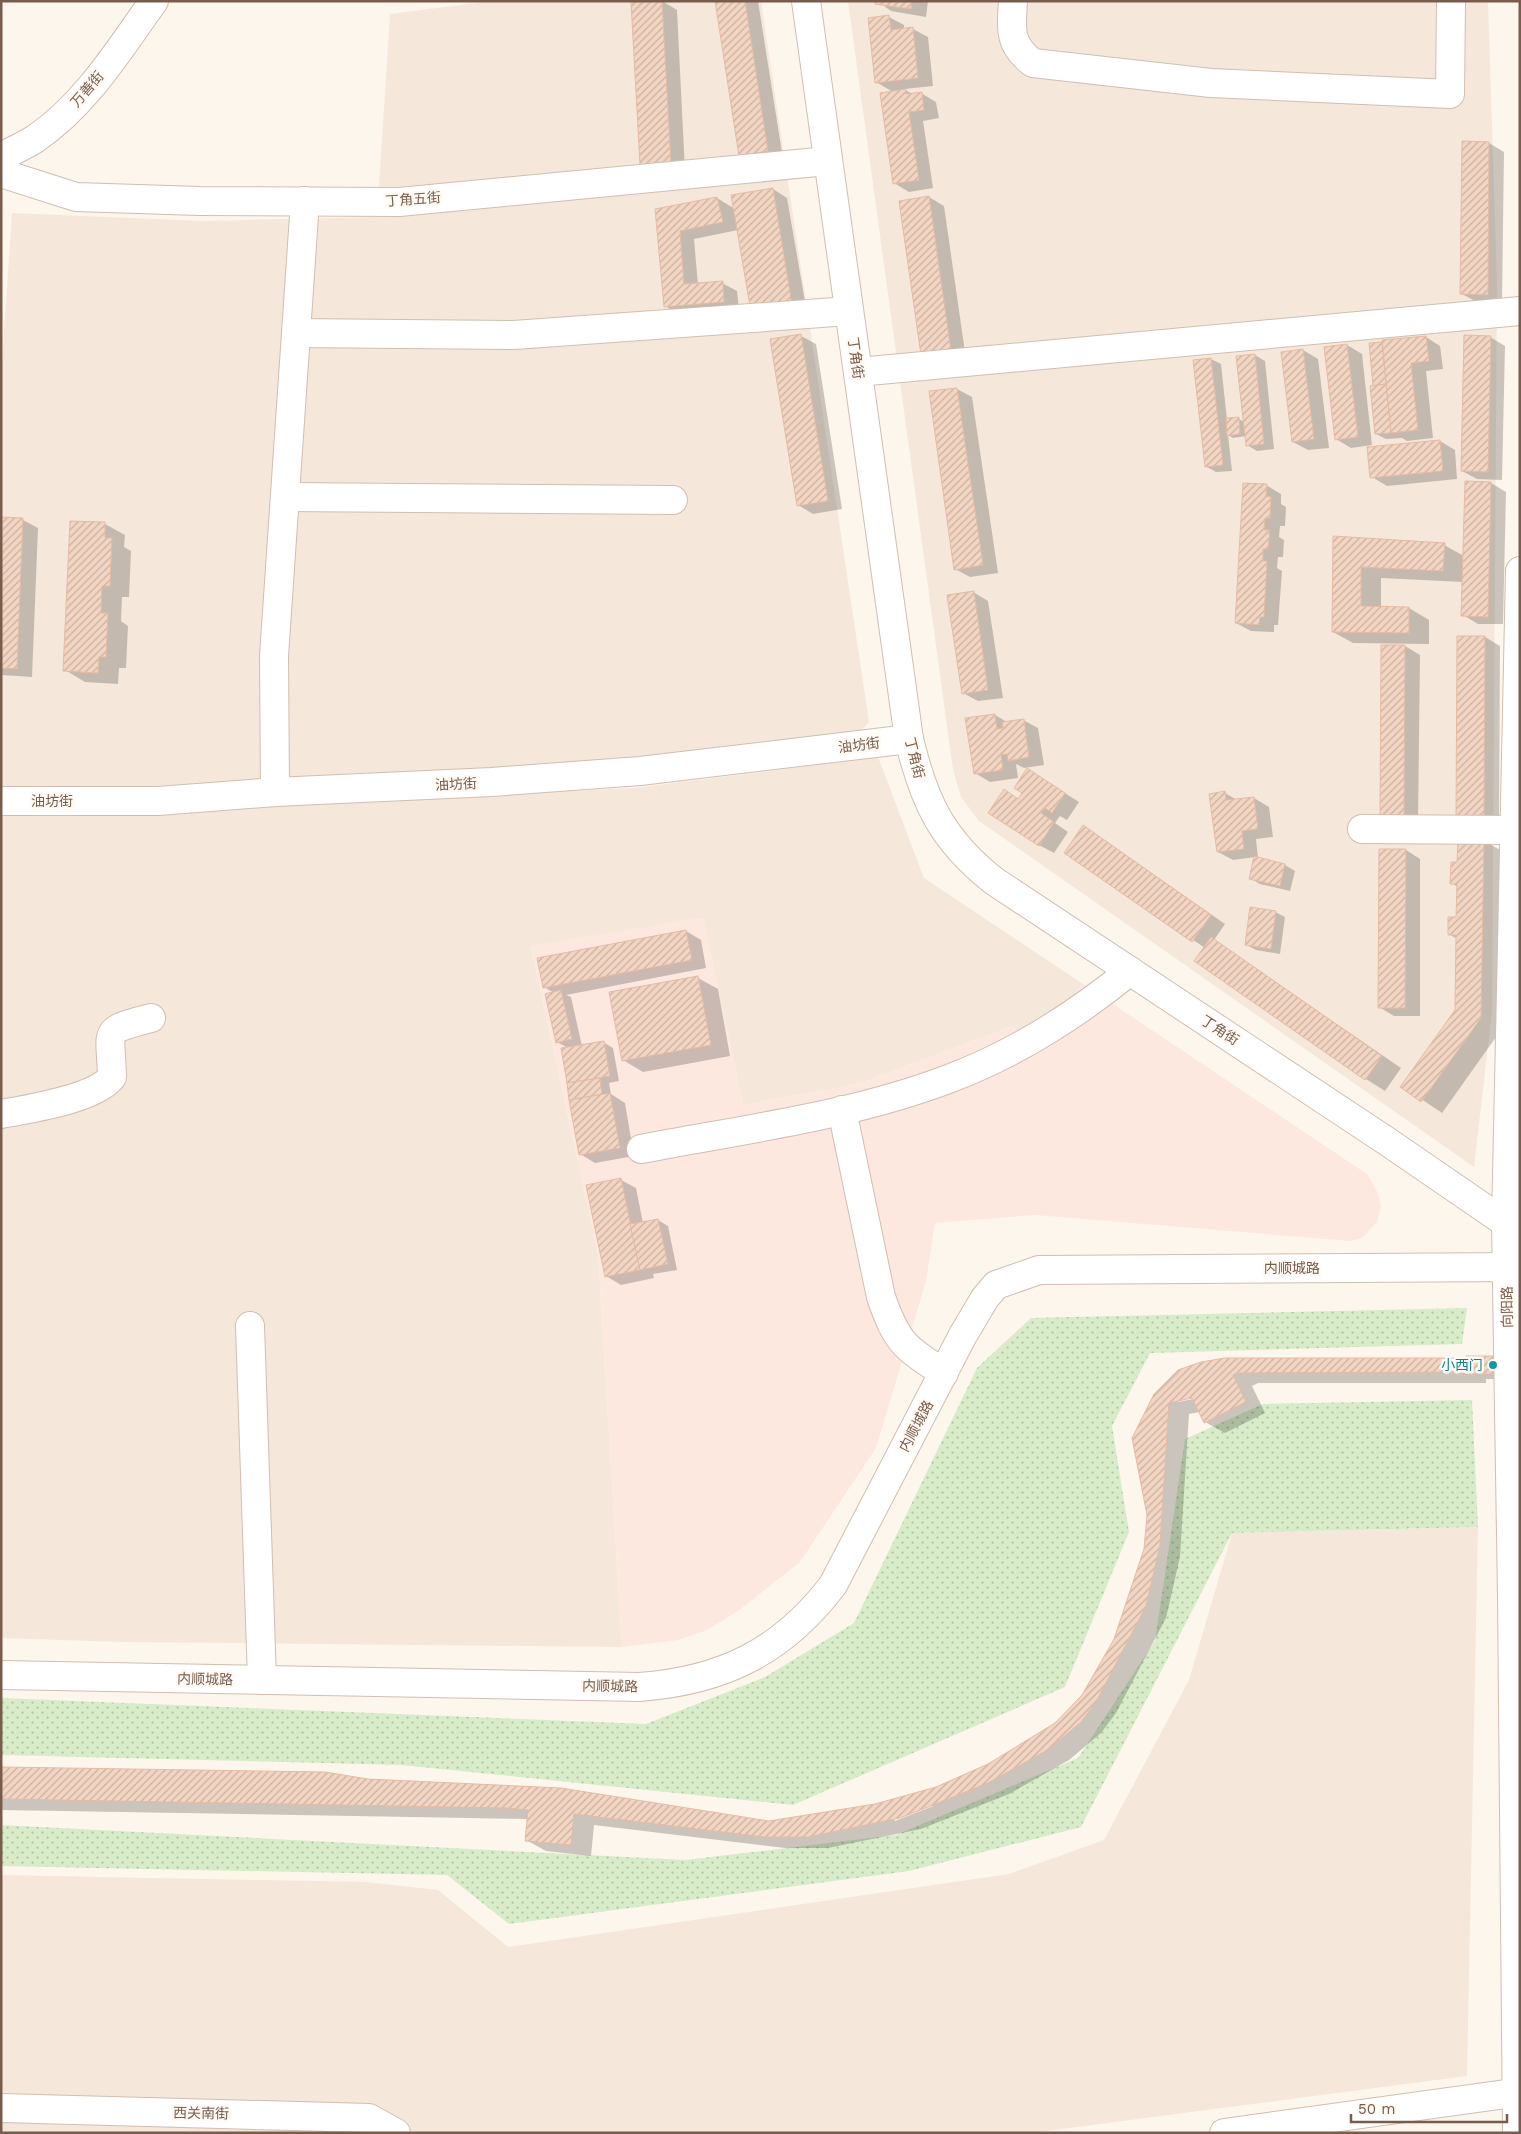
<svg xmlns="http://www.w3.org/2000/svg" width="1521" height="2134" viewBox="0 0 1521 2134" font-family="'Work Sans','Noto Sans SC',sans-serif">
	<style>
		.residential { fill: #f5e8da }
		.commercial { fill: #fde8e0 }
		.park { fill: url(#park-dots) }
		.shadow { fill: #0003; fill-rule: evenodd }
		.building { fill: url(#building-hatch); stroke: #e6bba3 }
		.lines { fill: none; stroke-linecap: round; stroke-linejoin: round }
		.minor-casing { stroke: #d1beb0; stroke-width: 30 }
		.minor { stroke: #fff; stroke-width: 28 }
		.culture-dot { fill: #0f9aa8; stroke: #fffaf3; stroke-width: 2 }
		.labels { text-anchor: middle; stroke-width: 5; stroke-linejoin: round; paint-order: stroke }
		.street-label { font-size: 14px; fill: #7a5c4d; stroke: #fffaf3 }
		.culture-label { font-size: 14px; fill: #0d838f; stroke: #fffaf3; text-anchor: end }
	</style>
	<defs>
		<pattern id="park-dots" width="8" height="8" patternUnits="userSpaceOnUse" patternTransform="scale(1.25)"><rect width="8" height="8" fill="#d8ecc9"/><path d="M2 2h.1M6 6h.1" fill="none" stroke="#b4c2a5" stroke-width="1.8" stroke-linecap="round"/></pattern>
		<pattern id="building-hatch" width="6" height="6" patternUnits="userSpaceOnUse" patternTransform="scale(1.25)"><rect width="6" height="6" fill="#f3d5c3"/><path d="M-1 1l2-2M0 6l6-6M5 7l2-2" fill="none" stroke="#cab0a1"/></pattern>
	</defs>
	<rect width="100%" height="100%" fill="#fdf6ec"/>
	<g class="residential">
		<polygon points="491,1 761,1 869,722 858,734 604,761 94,794 1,792 1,375 12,213 202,221 377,217 390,14"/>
		<polygon points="848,1 1488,1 1497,282 1492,1011 1474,1167 979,821 961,797 953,770"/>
		<polygon points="878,757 924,878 1083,984 1065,1007 1021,1033 1013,1026 858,1084 743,1105 703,918 531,947 598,1253 622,1647 120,1642 1,1638 1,810 98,813 634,788"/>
		<polygon points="1478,1527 1467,2076 1031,2133 1,2133 1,1875 366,1882 438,1890 508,1947 1009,1874 1104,1840 1189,1680 1232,1533"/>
	</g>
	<polygon class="commercial" points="703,918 743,1105 858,1084 1013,1026 1021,1032 1065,1007 1083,984 1367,1174 1377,1191 1381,1206 1377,1222 1362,1238 1350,1241 1035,1215 935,1223 926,1281 876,1448 800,1562 738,1611 707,1630 679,1640 622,1647 598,1253 531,946"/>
	<g class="park">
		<polygon points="1467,1308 1462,1344 1150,1353 1112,1426 1129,1532 1065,1687 793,1805 402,1765 1,1755 1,1698 646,1724 765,1677 854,1623 977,1368 1031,1318"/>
		<polygon points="1472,1400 1478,1527 1232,1533 1081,1827 909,1871 509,1924 447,1875 1,1866 1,1825 685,1860 896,1835 1078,1758 1155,1641 1185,1439 1263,1404"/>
	</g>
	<g class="shadow">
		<polygon points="662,1 677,10 685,171 656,173 642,164"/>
		<polygon points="716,1 758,1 783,159 755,164 740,155"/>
		<polygon points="877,1 928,1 926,17 891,11"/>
		<polygon points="889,17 904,25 904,30 913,29 928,37 933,86 904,89 912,94 921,93 936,102 939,118 923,121 933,188 909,192 894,183 893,92 876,82"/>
		<polygon points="1489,143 1504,152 1502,303 1477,302 1462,294"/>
		<polygon points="773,189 787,198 807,313 767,320 738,230 694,239 698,285 722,283 737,291 739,310 680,315 665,306 657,210 717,198 735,209"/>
		<polygon points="929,197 944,206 966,359 937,363"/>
		<polygon points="801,336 816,344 842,509 813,514 798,505"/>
		<polygon points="1426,337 1440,346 1443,369 1426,371 1433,438 1407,441 1402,438 1386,439 1376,434 1370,345"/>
		<polygon points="1490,337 1505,346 1502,480 1477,479 1462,471"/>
		<polygon points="1347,345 1362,354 1372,445 1351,448 1336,439"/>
		<polygon points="1303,350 1318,359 1329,448 1308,450 1293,442"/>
		<polygon points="1255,355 1265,361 1274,449 1257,451 1247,445 1246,436 1233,438 1228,435 1232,471 1216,472 1207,467 1195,361 1211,359 1221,364 1227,420 1239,419 1244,422"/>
		<polygon points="957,389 972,397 998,573 970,577 955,569 930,392"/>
		<polygon points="1440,441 1455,450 1457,479 1387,486 1372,477"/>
		<polygon points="1466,483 1491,483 1506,492 1503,624 1478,624 1463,615 1464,582 1381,578 1381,608 1409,608 1429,620 1429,644 1353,643 1333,632 1334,538 1444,545 1464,556"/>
		<polygon points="1266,485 1281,494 1281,504 1286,507 1285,526 1280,526 1279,537 1284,540 1283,557 1278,557 1277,568 1282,571 1278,625 1274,625 1274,632 1251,631 1236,623"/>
		<polygon points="1,519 23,520 38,528 32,677 1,675"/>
		<polygon points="105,524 125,535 124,547 131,551 129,597 122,597 121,621 128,626 126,668 119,668 118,684 85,682 65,670"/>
		<polygon points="973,592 988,601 1003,698 978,701 963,693"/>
		<polygon points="1458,637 1485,637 1500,646 1499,826 1472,826"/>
		<polygon points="1405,646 1420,655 1418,823 1396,823 1381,815"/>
		<polygon points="995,715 1007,722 1023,720 1038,728 1044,765 1024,768 1016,764 1018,778 990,782 975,773"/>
		<polygon points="1043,779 1079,802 1067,820 1060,816 1055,823 1068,832 1054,853 1039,845 1004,791 1019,799"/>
		<polygon points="1225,793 1237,800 1254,798 1269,807 1273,837 1256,839 1258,858 1285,865 1295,871 1290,891 1260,884 1250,878 1255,857 1233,860 1218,852"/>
		<polygon points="1098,836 1225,924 1214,940 1401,1068 1385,1091 1366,1079 1196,961 1205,948 1066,852"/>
		<polygon points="1484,841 1504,852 1501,1030 1442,1113 1402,1086 1456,1010 1457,939 1449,934 1458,918 1458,887 1451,883 1459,864"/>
		<polygon points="1406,850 1420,859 1420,1016 1394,1016 1379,1007"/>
		<polygon points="1275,912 1285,917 1280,954 1256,950 1247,945"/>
		<polygon points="686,931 701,940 706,968 566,995 571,997 582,1046 603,1042 613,1048 619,1081 609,1083 611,1094 625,1103 634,1156 595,1163 580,1154 562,1049 568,1048 557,1042 554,993 544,987"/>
		<polygon points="698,978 718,989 730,1056 643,1072 623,1060"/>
		<polygon points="621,1180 636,1188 643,1223 658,1220 668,1226 677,1270 653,1274 654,1278 621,1285 606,1276"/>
		<path d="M1467,1359L1520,1379H1486V1383H1258L1252,1386L1265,1413L1225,1433L1205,1422L1200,1412L1189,1414L1180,1557L1166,1618L1116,1713L1101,1733L1069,1760L1009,1794L921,1829L828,1848H785L594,1825L591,1856L546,1851L526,1840L528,1819L1,1810V1768L368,1780L769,1822L875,1805L936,1788L989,1765L1056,1724L1083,1695L1115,1640L1145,1550L1148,1514L1133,1438L1179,1372ZM1198,1395V1398L1178,1402L1181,1399ZM932,1805L933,1806L895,1821L894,1819Z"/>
	</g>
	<g class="building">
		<polygon points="662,1 671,163 640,165 631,2"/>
		<polygon points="715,1 745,1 768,151 739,156"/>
		<polygon points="875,1 912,1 911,9 875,4"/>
		<polygon points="889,15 891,30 913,27 918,78 875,83 868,18"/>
		<polygon points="906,89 906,94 922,92 924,110 909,112 919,180 893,184 880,93"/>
		<polygon points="1462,141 1489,142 1488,295 1460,294"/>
		<polygon points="773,188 792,305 751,312 731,195"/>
		<polygon points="929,196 951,351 921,355 899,201"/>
		<polygon points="717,197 723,222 680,231 684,284 723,281 724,302 664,307 655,209"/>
		<polygon points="801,334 828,501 797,506 770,339"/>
		<polygon points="1464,335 1491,336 1488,472 1461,471"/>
		<polygon points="1426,336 1429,361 1411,363 1418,430 1391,433 1382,340"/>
		<polygon points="1382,342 1386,384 1373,386 1369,343"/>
		<polygon points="1347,344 1358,437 1335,440 1324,347"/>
		<polygon points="1303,349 1314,439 1292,442 1281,352"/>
		<polygon points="1255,354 1264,444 1246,446 1236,356"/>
		<polygon points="1211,358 1223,465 1205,467 1193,360"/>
		<polygon points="1386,384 1391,433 1375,434 1370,386"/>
		<polygon points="957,388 983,565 954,570 929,391"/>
		<polygon points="1239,417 1240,434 1227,436 1226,418"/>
		<polygon points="1440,440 1443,471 1370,478 1367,447"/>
		<polygon points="1465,481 1491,482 1488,617 1461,616"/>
		<polygon points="1243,483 1267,484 1266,496 1271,497 1270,518 1265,518 1264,530 1270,530 1268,549 1263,549 1263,561 1267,561 1264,617 1260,617 1259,625 1235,623"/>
		<polygon points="1,517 23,518 17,669 1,668"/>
		<polygon points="70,521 105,522 105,538 112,538 110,586 102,586 101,613 108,613 106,657 99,657 98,673 63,671"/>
		<polygon points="1333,536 1445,543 1443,571 1361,567 1361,606 1409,607 1409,633 1332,632"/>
		<polygon points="974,591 988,690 962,694 947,595"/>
		<polygon points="1457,636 1485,636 1484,818 1456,818"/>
		<polygon points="1381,645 1405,645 1404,816 1380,815"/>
		<polygon points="995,714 997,729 1003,728 1002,722 1024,719 1029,757 1008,761 1007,754 1001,755 1003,770 974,774 965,718"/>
		<polygon points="1027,768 1065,793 1052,813 1045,808 1041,813 1054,822 1039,846 988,813 1004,789 1018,799 1022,793 1014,788"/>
		<polygon points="1225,791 1226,800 1254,797 1258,829 1242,831 1244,849 1217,852 1209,794"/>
		<polygon points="1083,825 1211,915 1192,942 1064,853"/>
		<polygon points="1458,839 1484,840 1481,1018 1421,1102 1400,1087 1455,1010 1456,935 1448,935 1448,917 1456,917 1457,884 1450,884 1451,862 1457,862"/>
		<polygon points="1379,849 1406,849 1405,1008 1378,1008"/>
		<polygon points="1254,856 1285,864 1280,886 1249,879"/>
		<polygon points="1250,907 1276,911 1271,949 1245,945"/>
		<polygon points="686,930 692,960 543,988 537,958"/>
		<polygon points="1211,937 1382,1056 1365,1080 1194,961"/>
		<polygon points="698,976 711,1045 622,1061 609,992"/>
		<polygon points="561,990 572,1039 556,1043 545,994"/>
		<polygon points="604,1041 610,1076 567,1083 561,1048"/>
		<polygon points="600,1078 602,1094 569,1100 567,1083"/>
		<polygon points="610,1093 620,1148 579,1155 569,1100"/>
		<polygon points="621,1178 640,1270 605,1277 586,1185"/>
		<polygon points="658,1219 668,1264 640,1270 630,1224"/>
		<rect x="1466" y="1356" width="54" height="18"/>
		<polygon points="1225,1358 1466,1358 1466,1372 1237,1373 1233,1375 1246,1402 1204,1423 1192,1398 1169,1403 1160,1545 1146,1606 1096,1702 1081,1722 1049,1749 988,1783 900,1818 808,1837 764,1837 574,1814 571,1845 525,1841 528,1810 508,1808 1,1799 1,1767 325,1772 368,1779 561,1788 769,1821 875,1804 936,1787 988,1764 1055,1723 1082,1695 1114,1639 1144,1549 1147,1515 1132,1438 1154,1394 1178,1370 1201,1362"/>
	</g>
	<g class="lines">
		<defs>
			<g id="minor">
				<path d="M806,1L909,739C924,802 942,840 994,881L1388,1142L1506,1223"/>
				<path d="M1013,1C1011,30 1009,45 1033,63L1211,83L1450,94L1451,1"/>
				<path d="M1,157C12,151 24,146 35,139C86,104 118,51 154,1"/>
				<polyline points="1,173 76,197 199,201 399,202 828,161"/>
				<polyline points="296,333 514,335 849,311"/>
				<polyline points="858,372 1520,311"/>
				<polyline points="285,497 673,500"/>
				<polyline points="275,792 274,656 305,201"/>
				<polyline points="1,801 158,801 275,792 492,782 640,771 909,739"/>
				<polyline points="1362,829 1514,830"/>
				<path d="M842,1110L881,1297C897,1343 904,1347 944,1373"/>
				<path d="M1,1114C29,1109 95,1099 112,1077C111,1029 100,1031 151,1018"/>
				<path d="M641,1149C745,1129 852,1116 951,1078C1017,1053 1076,1015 1130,971"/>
				<polyline points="250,1326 262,1680"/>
				<path d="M1,1675L639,1687C722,1681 782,1652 833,1585L963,1335L985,1298L996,1285L1039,1270L1520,1267"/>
				<polyline points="1,2108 369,2118 396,2133"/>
				<polyline points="1224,2133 1520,2092"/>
				<polyline points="1517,2133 1512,1597 1506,1223 1520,571"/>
			</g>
		</defs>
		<use href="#minor" class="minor-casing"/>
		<use href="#minor" class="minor"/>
	</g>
	<circle class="culture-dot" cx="1493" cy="1365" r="5"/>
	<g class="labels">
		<g class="street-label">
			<text transform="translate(87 89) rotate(-49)" y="5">万善街</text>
			<text transform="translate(413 199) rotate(-4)" y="5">丁角五街</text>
			<text transform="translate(856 358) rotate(82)" y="5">丁角街</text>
			<text transform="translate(859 745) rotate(-7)" y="5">油坊街</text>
			<text transform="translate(915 758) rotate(76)" y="5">丁角街</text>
			<text transform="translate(456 784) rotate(-3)" y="5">油坊街</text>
			<text x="52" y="806">油坊街</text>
			<text transform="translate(1220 1030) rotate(33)" y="5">丁角街</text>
			<text x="1292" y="1273">内顺城路</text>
			<text transform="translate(1507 1307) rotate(-91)" y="5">向阳路</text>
			<text transform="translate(916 1426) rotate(-62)" y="5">内顺城路</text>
			<text transform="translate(205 1679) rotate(1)" y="5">内顺城路</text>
			<text transform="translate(610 1686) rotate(1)" y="5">内顺城路</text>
			<text transform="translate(201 2113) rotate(1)" y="5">西关南街</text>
		</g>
		<g class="culture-label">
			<text x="1483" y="1370">小西门</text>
		</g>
	</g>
	<rect width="1521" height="2134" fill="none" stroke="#7a5c4d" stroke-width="5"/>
	<path d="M1351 2114v8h156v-8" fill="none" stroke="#7a5c4d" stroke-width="2.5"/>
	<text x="1358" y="2114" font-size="15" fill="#7a5c4d" stroke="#fffaf3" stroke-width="4" paint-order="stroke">50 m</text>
</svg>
